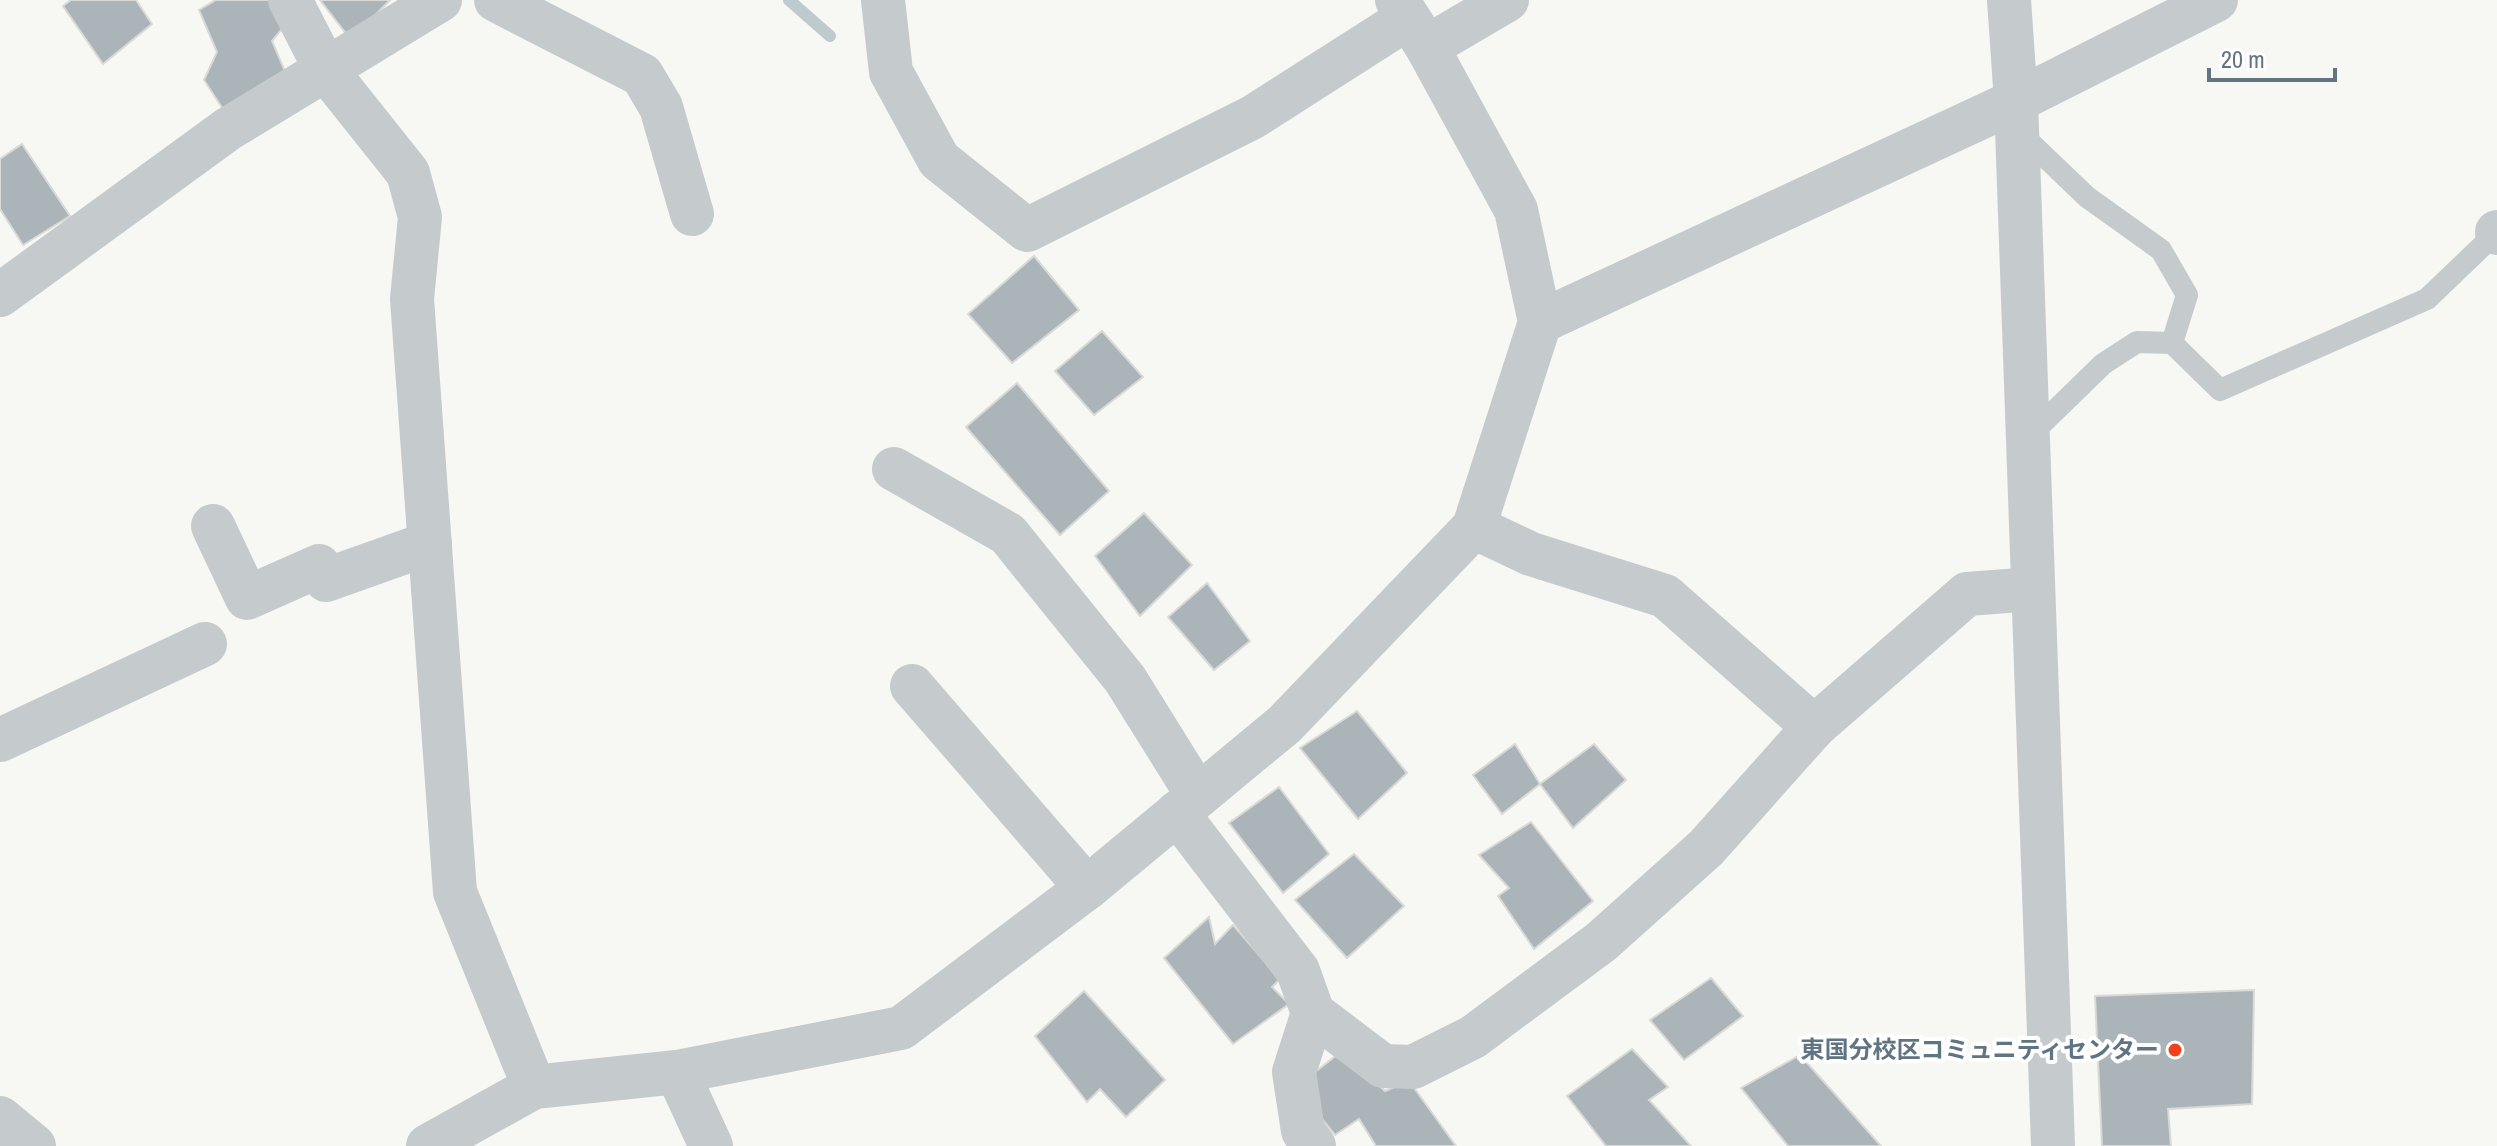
<svg xmlns="http://www.w3.org/2000/svg" width="2497" height="1146" viewBox="0 0 2497 1146" font-family="'Archivo Narrow','Noto Sans JP',sans-serif">
	<style>
		.lines { fill: none; stroke-linecap: round; stroke-linejoin: round }
		.stream { stroke: #bdcace; stroke-width: 12 }
		.building { fill: #abb5b9; stroke: #d9d9d6; stroke-width: 2 }
		.service { stroke: #c5cacc; stroke-width: 22 }
		.minor { stroke: #c5cacc; stroke-width: 44 }
		.tertiary { stroke: #c5cacc; stroke-width: 44 }
		.poi-dot { fill: #ef411c; stroke: #fff; stroke-width: 3 }
		.labels { text-anchor: middle; stroke-width: 8; stroke-linejoin: round; paint-order: stroke }
		.poi-label { font-size: 24px; font-weight: bold; fill: #607581; stroke: #fff; text-anchor: end }
	</style>
	<rect width="100%" height="100%" fill="#f7f7f4"/>
	<g class="lines">
		<polyline class="stream" points="789,0 830,36"/>
	</g>
	<g class="building">
		<polygon points="71,0 136,0 152,24 103,64 63,6"/>
		<polygon points="216,0 271,0 286,24 272,41 287,76 223,109 204,80 217,52 199,10"/>
		<polygon points="320,0 390,0 351,40"/>
		<polygon points="22,144 70,216 23,245 0,209 0,159"/>
		<polygon points="1034,256 1079,310 1012,363 968,314"/>
		<polygon points="1102,331 1143,377 1094,415 1055,371"/>
		<polygon points="1017,383 1109,491 1060,535 966,427"/>
		<polygon points="1144,513 1192,565 1140,616 1095,556"/>
		<polygon points="1207,583 1250,641 1214,670 1168,617"/>
		<polygon points="1357,711 1407,773 1358,819 1300,748"/>
		<polygon points="1515,744 1540,784 1502,814 1473,775"/>
		<polygon points="1594,744 1626,780 1573,828 1540,784"/>
		<polygon points="1279,787 1329,854 1283,893 1229,823"/>
		<polygon points="1531,822 1593,901 1534,949 1498,896 1509,888 1479,855"/>
		<polygon points="1354,854 1404,906 1347,958 1295,900"/>
		<polygon points="1209,917 1215,944 1233,925 1280,979 1272,987 1289,1004 1233,1044 1164,958"/>
		<polygon points="1711,978 1743,1016 1684,1060 1650,1020"/>
		<polygon points="2254,990 2252,1104 2168,1109 2171,1146 2102,1146 2095,996"/>
		<polygon points="1084,991 1165,1080 1126,1117 1100,1089 1087,1102 1035,1036"/>
		<polygon points="1632,1049 1668,1087 1649,1100 1691,1146 1606,1146 1567,1096"/>
		<polygon points="1342,1051 1385,1091 1409,1081 1456,1146 1376,1146 1359,1119 1335,1135 1296,1087"/>
		<polygon points="1800,1055 1881,1146 1788,1146 1741,1088"/>
	</g>
	<g class="lines">
		<g class="service">
			<polyline points="2018,131 2087,197 2161,250 2187,295 2172,343 2220,390 2427,299 2497,232"/>
			<polyline points="2029,436 2103,364 2137,342 2172,343"/>
		</g>
		<g class="minor">
			<polyline points="290,0 326,70 408,173 420,217 412,299 455,892 534,1087"/>
			<polyline points="496,0 642,75 661,107 692,214"/>
			<polyline points="883,0 891,72 939,160 1027,230 1253,117 1408,18"/>
			<polyline points="1427,47 1507,0"/>
			<polyline points="2497,232 2497,233"/>
			<polyline points="0,295 228,129 440,0"/>
			<polyline points="1540,322 2016,101"/>
			<polyline points="894,469 1008,534 1125,679 1198,796"/>
			<polyline points="213,526 247,598 319,566 326,580 430,543"/>
			<polyline points="1474,527 1531,554 1665,596 1814,727"/>
			<polyline points="912,686 1087,888"/>
			<polyline points="0,740 205,644"/>
			<polyline points="1177,813 1298,971 1313,1013 1383,1066 1413,1067 1473,1037 1601,942 1706,848 1814,727 1967,594 2033,589"/>
			<polyline points="1313,1013 1294,1072 1303,1131 1314,1146"/>
			<polyline points="677,1072 711,1146"/>
			<polyline points="0,1118 34,1146"/>
			<polyline points="428,1146 534,1087 677,1072 901,1028 1087,888 1285,724 1474,527 1540,322 1516,210 1427,47 1397,0"/>
		</g>
		<g class="tertiary">
			<polyline points="2009,0 2016,101 2053,1146"/>
			<polyline points="2016,101 2216,0"/>
		</g>
	</g>
	<circle class="poi-dot" cx="2175" cy="1050" r="8"/>
	<g class="labels">
		<g class="poi-label">
			<text x="2159" y="1058">東国分校区コミュニティセンター</text>
		</g>
	</g>
	<path d="M2209 68v12h126v-12" fill="none" stroke="#607581" stroke-width="4"/>
	<text x="2221" y="68" font-size="24" fill="#607581" stroke="#ffffff" stroke-width="6" paint-order="stroke">20 m</text>
</svg>
